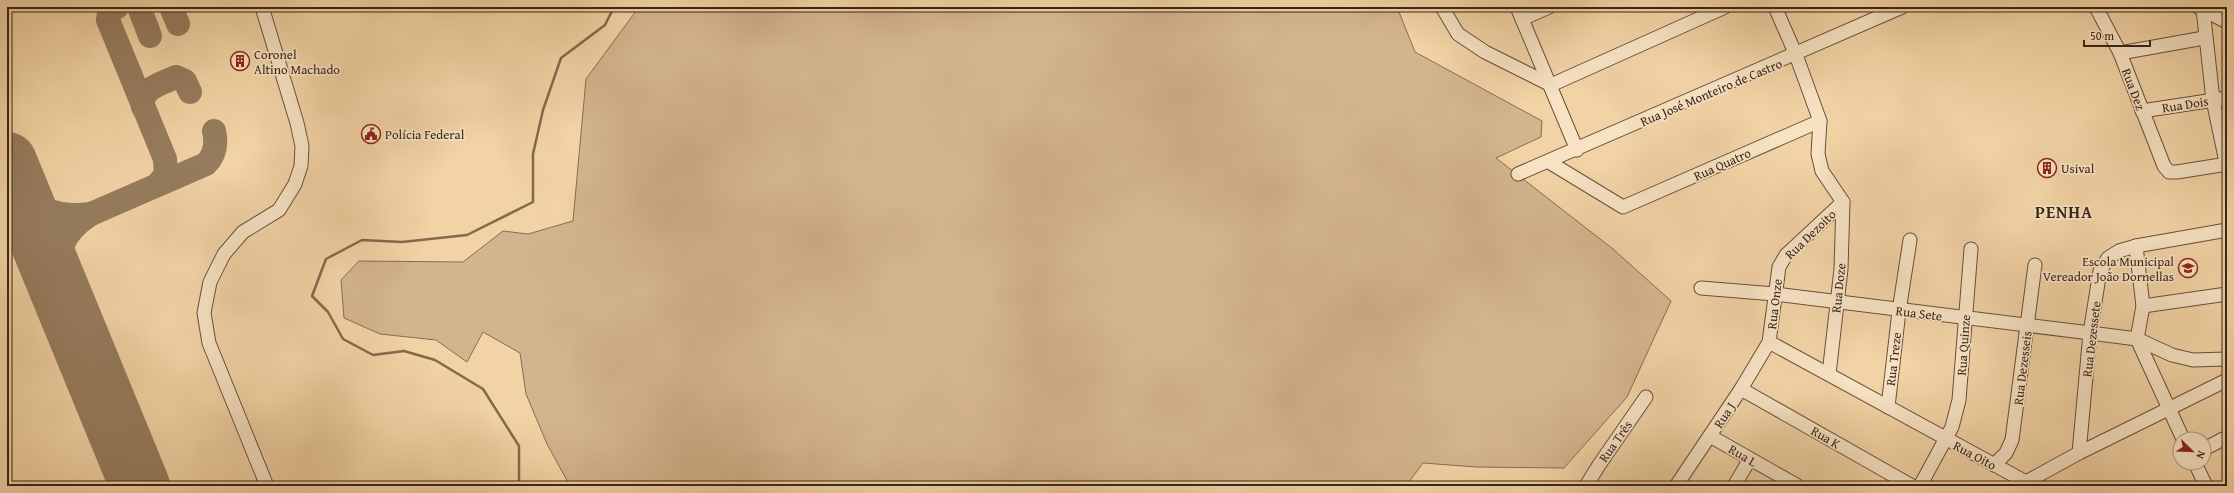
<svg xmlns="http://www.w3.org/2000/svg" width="2234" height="493" viewBox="0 0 2234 493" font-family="'Gentium Book Plus',serif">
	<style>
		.green { fill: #d3b58d; stroke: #866d52 }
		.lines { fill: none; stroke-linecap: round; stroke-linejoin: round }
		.stream { stroke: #826a4e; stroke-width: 2.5 }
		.taxiway { stroke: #967c5e; stroke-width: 24 }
		.runway { stroke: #967c5e; stroke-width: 60 }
		.minor-casing { stroke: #67503a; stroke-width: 15 }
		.minor { stroke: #f7e2c4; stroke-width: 13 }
		.labels { text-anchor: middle; stroke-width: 3.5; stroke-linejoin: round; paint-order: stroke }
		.poi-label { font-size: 13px; fill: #392516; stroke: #f7e2c4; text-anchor: start }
		.street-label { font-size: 13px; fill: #392516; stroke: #f7e2c4 }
		.district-label { font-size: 17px; font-weight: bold; letter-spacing: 1px; fill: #392516; stroke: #f7e2c4 }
	</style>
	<rect width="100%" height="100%" fill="#f2d3a5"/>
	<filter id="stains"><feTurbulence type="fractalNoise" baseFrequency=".005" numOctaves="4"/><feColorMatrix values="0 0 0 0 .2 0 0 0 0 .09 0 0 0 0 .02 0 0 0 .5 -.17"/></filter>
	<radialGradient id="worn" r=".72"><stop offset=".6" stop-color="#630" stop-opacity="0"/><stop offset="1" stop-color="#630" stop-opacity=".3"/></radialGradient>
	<polygon class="green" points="639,7 1397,7 1415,52 1542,121 1541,137 1496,158 1613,249 1671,301 1627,397 1564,468 1476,467 1423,463 1406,486 570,486 547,444 526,394 520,353 483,332 467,362 436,340 380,334 344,318 341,280 359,261 463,262 503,231 528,234 573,221 586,79"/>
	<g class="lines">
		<polyline class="stream" points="519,486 519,446 483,389 435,360 404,351 373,355 343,339 328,312 312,296 326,259 362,240 402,242 467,235 533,202 533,154 543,110 561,58 605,25 614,7"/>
		<g class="taxiway">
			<polyline points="117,7 109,12 108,20 165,159 166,174 158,184"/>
			<polyline points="139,7 150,36"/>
			<polyline points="171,7 178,24"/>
			<path d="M143,107C140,88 163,83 176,77L185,81L190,92"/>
			<path d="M10,169C15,177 20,188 27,196C43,214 68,217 91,214L206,164C215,155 217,144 214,131"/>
			<path d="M61,294C54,258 59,234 91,214"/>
		</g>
		<polyline class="runway" points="7,162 140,486"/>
		<defs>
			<g id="minor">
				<polyline points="262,7 297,123 302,146 301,166 295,184 279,210 243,232 224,254 210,282 204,313 209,343 267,486"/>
				<polyline points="1442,7 1458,34 1485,52 1551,85 1725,7"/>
				<polyline points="1517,7 1577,150"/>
				<polyline points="1775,7 1796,55 1820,121 1818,154 1822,171 1843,202 1841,269 1829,374"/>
				<polyline points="2096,7 2120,53 2164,166 2169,172 2177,172 2227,164"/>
				<polyline points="2198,7 2227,22"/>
				<polyline points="2203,9 2213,100 2227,167"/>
				<polyline points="1522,19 1549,7"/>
				<polyline points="2120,53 2204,38"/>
				<polyline points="2142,111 2227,98"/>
				<polyline points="1549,162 1623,207 1820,121"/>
				<polyline points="1518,174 1902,7"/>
				<polyline points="2136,246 2143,306 2137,339 2183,439"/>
				<polyline points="1701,288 1775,294 2090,333 2137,339 2172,355 2193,360 2227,359"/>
				<polyline points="2143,306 2227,294"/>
				<polyline points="1769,342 2026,482 2079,453 2227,380"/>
				<polyline points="1741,389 1912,486"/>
				<polyline points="1888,407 1899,311 1910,240"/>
				<polyline points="1710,436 1798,486"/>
				<polyline points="2204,449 2227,437"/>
				<polyline points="2079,453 2090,333 2100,271 2108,258 2119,251 2136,246 2227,230"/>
				<polyline points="2195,463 2206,486"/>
				<polyline points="1994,465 2006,453 2012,440 2035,265"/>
				<polyline points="1586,486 1599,465 1646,397"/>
				<polyline points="1676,486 1741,389 1769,342 1779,267 1786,255 1843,202"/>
				<polyline points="1734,486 1750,459"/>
				<polyline points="1920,486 1952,427 1959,400 1971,249"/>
			</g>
		</defs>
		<use href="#minor" class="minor-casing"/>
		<use href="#minor" class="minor"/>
	</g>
	<defs>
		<symbol id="building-ring" viewBox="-11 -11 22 22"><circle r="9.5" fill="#f7e2c4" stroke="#8f2418" stroke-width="1.5"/><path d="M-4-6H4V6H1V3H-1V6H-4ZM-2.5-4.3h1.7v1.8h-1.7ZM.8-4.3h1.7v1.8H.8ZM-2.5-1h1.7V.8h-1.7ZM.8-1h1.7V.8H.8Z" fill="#8f2418"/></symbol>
		<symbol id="civic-ring" viewBox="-11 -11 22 22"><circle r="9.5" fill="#f7e2c4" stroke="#8f2418" stroke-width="1.5"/><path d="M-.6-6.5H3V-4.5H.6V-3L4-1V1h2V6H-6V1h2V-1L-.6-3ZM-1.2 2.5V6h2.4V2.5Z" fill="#8f2418"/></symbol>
		<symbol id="school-ring" viewBox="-11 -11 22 22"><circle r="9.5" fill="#f7e2c4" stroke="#8f2418" stroke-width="1.5"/><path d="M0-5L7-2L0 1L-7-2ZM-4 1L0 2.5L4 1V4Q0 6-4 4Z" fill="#8f2418"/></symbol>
	</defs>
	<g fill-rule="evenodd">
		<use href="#building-ring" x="229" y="50" width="22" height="22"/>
		<use href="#civic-ring" x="360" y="123" width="22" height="22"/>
		<use href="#building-ring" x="2036" y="157" width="22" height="22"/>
		<use href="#school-ring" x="2177" y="257" width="22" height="22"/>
	</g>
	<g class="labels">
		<g class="poi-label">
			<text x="254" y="59">Coronel<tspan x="254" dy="15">Altino Machado</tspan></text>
			<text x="385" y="139">Polícia Federal</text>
			<text x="2061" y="173">Usival</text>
			<text x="2174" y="266" text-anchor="end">Escola Municipal<tspan x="2174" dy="15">Vereador João Dornellas</tspan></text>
		</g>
		<g class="street-label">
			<text transform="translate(2134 89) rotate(69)" y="5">Rua Dez</text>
			<text transform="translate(1711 92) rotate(-23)" y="5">Rua José Monteiro de Castro</text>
			<text transform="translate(2185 104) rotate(-9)" y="5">Rua Dois</text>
			<text transform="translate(1722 164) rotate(-24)" y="5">Rua Quatro</text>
			<text transform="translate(1810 234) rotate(-44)" y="5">Rua Dezoito</text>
			<text transform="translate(1838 288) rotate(-84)" y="5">Rua Doze</text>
			<text transform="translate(1774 304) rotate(-83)" y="5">Rua Onze</text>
			<text transform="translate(1919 313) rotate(7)" y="5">Rua Sete</text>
			<text transform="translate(2091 339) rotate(-83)" y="5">Rua Dezessete</text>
			<text transform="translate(1963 345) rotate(-86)" y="5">Rua Quinze</text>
			<text transform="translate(1893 359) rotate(-83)" y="5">Rua Treze</text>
			<text transform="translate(2022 368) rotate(-83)" y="5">Rua Dezesseis</text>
			<text transform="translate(1724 415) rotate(-57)" y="5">Rua J</text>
			<text transform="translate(1826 437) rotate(30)" y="5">Rua K</text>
			<text transform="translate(1615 441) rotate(-55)" y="5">Rua Três</text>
			<text transform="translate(1743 455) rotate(30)" y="5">Rua L</text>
			<text transform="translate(1975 455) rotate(28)" y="5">Rua Oito</text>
		</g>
		<g class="district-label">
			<text x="2064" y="218">PENHA</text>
		</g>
	</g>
	<rect width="2234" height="493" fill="none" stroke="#f2d3a5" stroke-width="24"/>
	<rect x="8" y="8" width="2218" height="477" fill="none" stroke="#392516" stroke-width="2"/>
	<rect x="12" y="12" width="2210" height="469" fill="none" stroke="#392516"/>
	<g transform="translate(2192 451) rotate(113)"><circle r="19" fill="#f7e2c4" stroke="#ab967e"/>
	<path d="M0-3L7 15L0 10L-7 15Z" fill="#8f2418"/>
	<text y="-6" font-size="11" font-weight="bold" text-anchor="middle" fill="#392516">N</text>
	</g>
	<path d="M2084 40v6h66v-6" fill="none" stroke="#392516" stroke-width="2"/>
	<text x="2090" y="40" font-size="12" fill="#392516" stroke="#f7e2c4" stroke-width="3" paint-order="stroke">50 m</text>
	<rect width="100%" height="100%" filter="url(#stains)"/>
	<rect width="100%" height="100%" fill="url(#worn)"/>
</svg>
